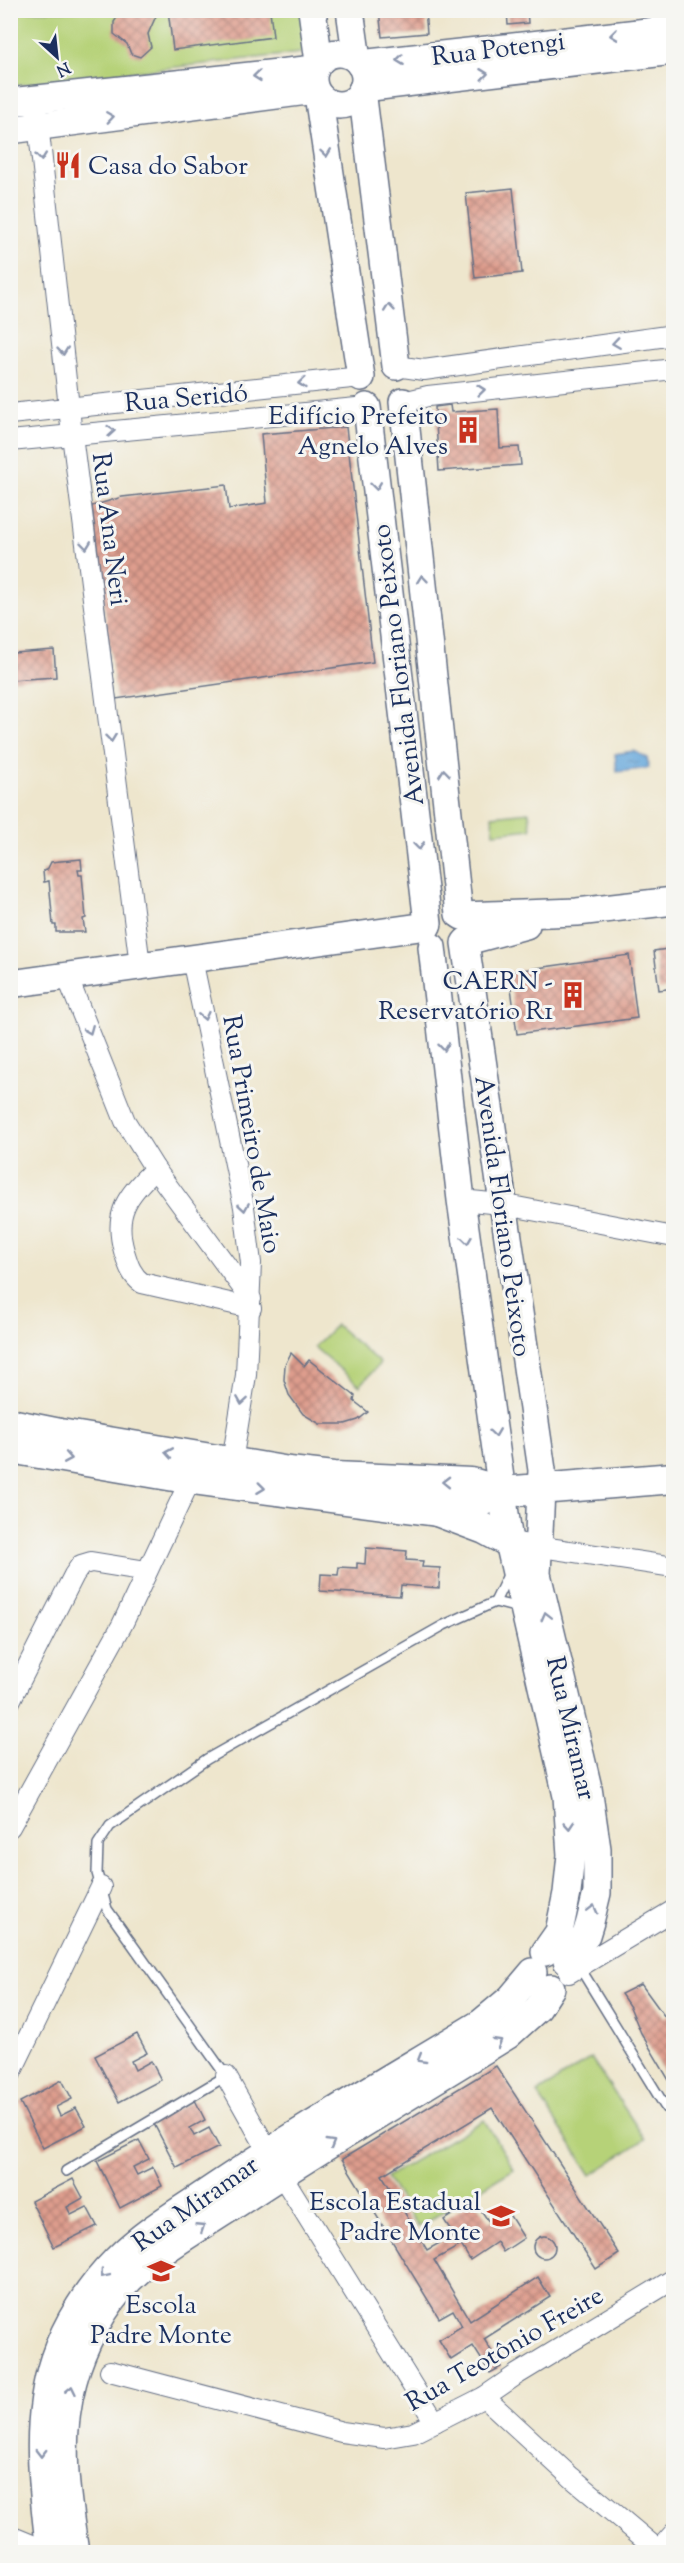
<svg xmlns="http://www.w3.org/2000/svg" width="684" height="2563" viewBox="0 0 684 2563" font-family="'Sorts Mill Goudy',serif">
	<style>
		.green { fill: #b6d278; stroke: #68806b; stroke-width: 1.5 }
		.water { fill: url(#water-ripples); stroke: #426c9c; stroke-width: 1.5 }
		.building { fill: url(#building-cross-hatch) }
		.lines { fill: none; stroke-linecap: round; stroke-linejoin: round }
		.lane-casing { stroke: #656f85; stroke-width: 12 }
		.street-casing { stroke: #656f85; stroke-width: 22 }
		.secondary-casing { stroke: #656f85; stroke-width: 30 }
		.primary-casing { stroke: #656f85; stroke-width: 33 }
		.lane { stroke: #fff; stroke-width: 9 }
		.street { stroke: #fff; stroke-width: 20 }
		.secondary { stroke: #fff; stroke-width: 27 }
		.primary { stroke: #fff; stroke-width: 30 }
		.oneway { stroke: #8d97ae }
		.labels { text-anchor: middle; stroke-width: 6; stroke-linejoin: round; paint-order: stroke }
		.street-label { font-size: 26px; fill: #1b2f5e; stroke: #f6f6f2 }
		.poi-label { font-size: 26px; fill: #1b2f5e; stroke: #f6f6f2; text-anchor: end }
	</style>
	<defs>
		<pattern id="water-ripples" width="26" height="14" patternUnits="userSpaceOnUse" patternTransform="scale(1.5)"><rect width="26" height="14" fill="#68a8db"/><path d="M2 4q2-2 4 0t4 0M15 11q2-2 4 0t4 0" fill="none" stroke="#5589b5"/></pattern>
		<pattern id="building-cross-hatch" width="8" height="8" patternUnits="userSpaceOnUse" patternTransform="scale(1.5)"><rect width="8" height="8" fill="#de9d8d"/><path d="M0 0l8 8M0 8l8-8" fill="none" stroke="#b38076"/></pattern>
	</defs>
	<rect width="100%" height="100%" fill="#f6f6f2"/>
	<filter id="ink" filterUnits="userSpaceOnUse"><feTurbulence type="fractalNoise" baseFrequency=".0167" numOctaves="2"/><feDisplacementMap in="SourceGraphic" scale="12" xChannelSelector="R" yChannelSelector="G"/><feConvolveMatrix kernelMatrix="1 2 1 2 8 2 1 2 1" color-interpolation-filters="sRGB"/></filter>
	<filter id="wash" filterUnits="userSpaceOnUse"><feTurbulence type="fractalNoise" baseFrequency=".008" numOctaves="4" result="noise"/><feDisplacementMap in="SourceGraphic" scale="24" xChannelSelector="R" yChannelSelector="G"/><feGaussianBlur stdDeviation="1.35" result="paint"/><feColorMatrix in="noise" values="0 0 0 0 0 0 0 0 0 0 0 0 0 0 0 0 0 1.4 0 .05"/><feComposite in="paint" operator="in"/></filter>
	<g filter="url(#wash)">
		<rect width="100%" height="100%" fill="#eee6cd"/>
		<g class="green">
			<polygon points="10,11 304,11 309,52 11,86"/>
			<polygon points="529,812 531,829 494,833 492,816"/>
			<polygon points="336,1325 380,1363 360,1386 314,1347"/>
			<polygon points="591,2058 645,2139 591,2175 537,2093"/>
			<polygon points="484,2120 514,2169 418,2227 386,2177"/>
		</g>
		<polygon class="water" points="634,751 647,758 649,768 617,772 615,754"/>
		<g id="blocks">
			<g class="building">
				<polygon points="122,10 153,10 156,16 148,34 151,47 140,57 131,54 127,44 114,34 114,22"/>
				<polygon points="168,10 270,10 273,37 173,50"/>
				<polygon points="379,10 425,10 427,33 382,37"/>
				<polygon points="507,10 527,10 528,23 508,25"/>
				<polygon points="513,188 522,273 475,278 466,193"/>
				<polygon points="450,405 451,412 498,409 500,448 519,447 521,465 439,471 435,407"/>
				<polygon points="346,427 373,662 116,699 92,506 122,497 226,485 229,509 267,503 261,434"/>
				<polygon points="14,648 14,653 54,650 56,677 10,680 10,649"/>
				<polygon points="81,859 82,870 78,870 79,875 82,875 86,918 83,919 85,932 56,932 56,925 53,925 49,881 44,882 43,871 47,870 51,862"/>
				<polygon points="674,948 674,988 659,990 654,951"/>
				<polygon points="629,955 637,1018 517,1034 509,972"/>
				<polygon points="291,1353 304,1366 309,1360 355,1396 354,1401 368,1412 358,1420 345,1424 320,1424 303,1414 289,1395 284,1380 285,1365"/>
				<polygon points="366,1548 407,1551 406,1560 423,1561 422,1567 440,1568 439,1588 401,1585 400,1596 320,1591 321,1574 338,1575 339,1567 357,1568 357,1563 365,1564"/>
				<polygon points="641,1984 665,2017 674,2013 674,2084 670,2082 641,2033 630,2007 621,1994"/>
				<polygon points="137,2034 147,2053 131,2061 135,2070 151,2061 161,2080 119,2102 95,2056"/>
				<polygon points="496,2066 619,2254 596,2269 492,2108 382,2175 427,2250 454,2235 444,2220 474,2200 489,2222 507,2211 524,2238 503,2252 497,2242 470,2260 461,2245 434,2260 470,2321 538,2277 550,2297 484,2339 501,2367 490,2373 473,2346 451,2360 439,2340 462,2326 453,2310 439,2318 342,2159"/>
				<polygon points="62,2080 72,2099 56,2107 60,2116 76,2108 86,2126 43,2148 20,2102"/>
				<polygon points="195,2100 205,2120 190,2128 194,2136 209,2128 219,2147 177,2168 153,2122"/>
				<polygon points="139,2140 149,2159 133,2167 137,2175 153,2167 162,2186 120,2208 97,2161"/>
				<polygon points="73,2179 83,2198 67,2207 71,2215 87,2207 97,2226 54,2247 31,2201"/>
				<circle cx="544" cy="2247" r="11"/>
			</g>
		</g>
	</g>
	<g filter="url(#ink)">
		<use href="#blocks" fill-opacity="0" stroke="#656f85" stroke-width="1.5"/>
		<g class="lines">
			<defs>
				<g id="lane">
					<polyline points="495,1602 509,1573"/>
					<polyline points="580,1968 666,2108 674,2111"/>
					<polyline points="66,2171 226,2076 107,1909 97,1873 98,1844 110,1826 207,1759 444,1625 495,1602 519,1608"/>
				</g>
				<g id="street">
					<polyline points="37,114 72,435 140,965"/>
					<polyline points="396,366 424,370 674,335"/>
					<polyline points="403,402 428,396 674,369"/>
					<polyline points="10,414 361,377"/>
					<polyline points="10,441 367,407"/>
					<polyline points="192,959 244,1207 251,1263 246,1375 232,1462"/>
					<polyline points="67,976 125,1121 155,1169 251,1299"/>
					<path d="M155,1169C128,1194 113,1213 124,1251C128,1264 131,1275 142,1283L251,1308"/>
					<polyline points="461,1200 501,1204 674,1237"/>
					<polyline points="509,1542 674,1567"/>
					<polyline points="10,1701 74,1575 81,1565 91,1562 147,1571"/>
					<polyline points="10,1827 122,1625 195,1470"/>
					<polyline points="569,1973 674,1910"/>
					<polyline points="10,2075 101,1887"/>
					<polyline points="226,2076 281,2174 435,2422"/>
					<polyline points="110,2371 342,2432 384,2438 413,2433 484,2397 516,2375 674,2279"/>
					<polyline points="484,2397 571,2477 658,2550"/>
					<polyline points="10,2536 49,2552"/>
					<polyline points="657,2552 674,2533"/>
				</g>
				<g id="secondary">
					<polyline points="312,10 319,62"/>
					<polyline points="350,10 357,60"/>
					<circle cx="339" cy="79" r="26"/>
					<polyline points="360,64 674,29"/>
					<polyline points="363,88 673,51"/>
					<polyline points="362,90 396,366"/>
					<polyline points="318,95 361,377"/>
					<polyline points="10,102 315,69"/>
					<polyline points="10,130 315,90"/>
					<polyline points="403,402 459,914"/>
					<polyline points="367,407 428,923"/>
					<polyline points="462,916 577,912 674,901"/>
					<polyline points="467,941 526,925"/>
					<polyline points="465,943 542,1470 537,1574 588,1788 597,1849 597,1893 590,1922 586,1935 567,1961"/>
					<polyline points="432,947 461,1200 509,1542 567,1796 571,1855 567,1893 559,1932 545,1952"/>
					<polyline points="10,984 427,926"/>
					<path d="M50,2552C43,2488 33,2423 54,2359C66,2323 89,2287 116,2260C145,2231 181,2210 215,2187C301,2129 392,2077 481,2023L511,1998L533,1972"/>
					<path d="M75,2552C66,2496 57,2438 73,2381C82,2346 104,2305 130,2279C161,2249 201,2227 238,2203C326,2144 418,2091 508,2035L538,2008L551,1988"/>
				</g>
				<g id="primary">
					<polyline points="10,1424 60,1434 289,1472 334,1477 471,1483 503,1492 674,1478"/>
					<polyline points="10,1448 192,1479 437,1511 474,1504 503,1492"/>
					<polyline points="437,1511 485,1529 509,1542"/>
				</g>
			</defs>
			<use href="#lane" class="lane-casing"/>
			<use href="#street" class="street-casing"/>
			<use href="#secondary" class="secondary-casing"/>
			<use href="#primary" class="primary-casing"/>
			<use href="#lane" class="lane"/>
			<use href="#street" class="street"/>
			<use href="#secondary" class="secondary"/>
			<use href="#primary" class="primary"/>
		</g>
		<defs><path id="oneway-chevron" d="M-2-3.5L2.5 0L-2 3.5" fill="none" stroke-width="1.6" stroke-linecap="round" stroke-linejoin="round" transform="scale(1.5)"/></defs>
		<g class="oneway">
			<use href="#oneway-chevron" transform="translate(614 35) rotate(173)"/>
			<use href="#oneway-chevron" transform="translate(400 60) rotate(173)"/>
			<use href="#oneway-chevron" transform="translate(484 74) rotate(-7)"/>
			<use href="#oneway-chevron" transform="translate(257 76) rotate(174)"/>
			<use href="#oneway-chevron" transform="translate(110 117) rotate(-8)"/>
			<use href="#oneway-chevron" transform="translate(326 153) rotate(82)"/>
			<use href="#oneway-chevron" transform="translate(41 157) rotate(84)"/>
			<use href="#oneway-chevron" transform="translate(389 308) rotate(-96)"/>
			<use href="#oneway-chevron" transform="translate(616 343) rotate(172)"/>
			<use href="#oneway-chevron" transform="translate(63 351) rotate(84)"/>
			<use href="#oneway-chevron" transform="translate(302 383) rotate(174)"/>
			<use href="#oneway-chevron" transform="translate(481 390) rotate(-6)"/>
			<use href="#oneway-chevron" transform="translate(111 431) rotate(-5)"/>
			<use href="#oneway-chevron" transform="translate(376 486) rotate(83)"/>
			<use href="#oneway-chevron" transform="translate(86 545) rotate(83)"/>
			<use href="#oneway-chevron" transform="translate(422 579) rotate(-96)"/>
			<use href="#oneway-chevron" transform="translate(111 738) rotate(83)"/>
			<use href="#oneway-chevron" transform="translate(444 773) rotate(-96)"/>
			<use href="#oneway-chevron" transform="translate(419 846) rotate(83)"/>
			<use href="#oneway-chevron" transform="translate(204 1016) rotate(78)"/>
			<use href="#oneway-chevron" transform="translate(89 1030) rotate(68)"/>
			<use href="#oneway-chevron" transform="translate(444 1047) rotate(83)"/>
			<use href="#oneway-chevron" transform="translate(244 1207) rotate(81)"/>
			<use href="#oneway-chevron" transform="translate(467 1240) rotate(82)"/>
			<use href="#oneway-chevron" transform="translate(242 1401) rotate(99)"/>
			<use href="#oneway-chevron" transform="translate(495 1433) rotate(82)"/>
			<use href="#oneway-chevron" transform="translate(169 1453) rotate(-170)"/>
			<use href="#oneway-chevron" transform="translate(68 1458) rotate(10)"/>
			<use href="#oneway-chevron" transform="translate(446 1482) rotate(-179)"/>
			<use href="#oneway-chevron" transform="translate(261 1488) rotate(7)"/>
			<use href="#oneway-chevron" transform="translate(546 1616) rotate(-104)"/>
			<use href="#oneway-chevron" transform="translate(569 1825) rotate(86)"/>
			<use href="#oneway-chevron" transform="translate(593 1909) rotate(-76)"/>
			<use href="#oneway-chevron" transform="translate(498 2042) rotate(-31)"/>
			<use href="#oneway-chevron" transform="translate(421 2059) rotate(149)"/>
			<use href="#oneway-chevron" transform="translate(331 2143) rotate(-31)"/>
			<use href="#oneway-chevron" transform="translate(201 2227) rotate(-33)"/>
			<use href="#oneway-chevron" transform="translate(104 2274) rotate(130)"/>
			<use href="#oneway-chevron" transform="translate(71 2390) rotate(-78)"/>
			<use href="#oneway-chevron" transform="translate(41 2453) rotate(90)"/>
		</g>
	</g>
	<defs>
		<symbol id="restaurant-bare" viewBox="-9 -9 18 18"><path d="M-5-6h1v4h1v-4h1v4h1v-4h1v5L-1.5 .5V6h-2V.5L-5-1ZM5-6V6H3V1.5H1.5Q1.5-4 5-6Z" fill="#c8321e" stroke="#f6f6f2" stroke-width="2.5" paint-order="stroke"/></symbol>
		<symbol id="building-bare" viewBox="-9 -9 18 18"><path d="M-4-6H4V6H1V3H-1V6H-4ZM-2.5-4.3h1.7v1.8h-1.7ZM.8-4.3h1.7v1.8H.8ZM-2.5-1h1.7V.8h-1.7ZM.8-1h1.7V.8H.8Z" fill="#c8321e" stroke="#f6f6f2" stroke-width="2.5" paint-order="stroke"/></symbol>
		<symbol id="school-bare" viewBox="-9 -9 18 18"><path d="M0-5L7-2L0 1L-7-2ZM-4 1L0 2.5L4 1V4Q0 6-4 4Z" fill="#c8321e" stroke="#f6f6f2" stroke-width="2.5" paint-order="stroke"/></symbol>
	</defs>
	<g fill-rule="evenodd">
		<use href="#restaurant-bare" x="49" y="146" width="38" height="38"/>
		<use href="#building-bare" x="449" y="411" width="38" height="38"/>
		<use href="#building-bare" x="554" y="976" width="38" height="38"/>
		<use href="#school-bare" x="482" y="2197" width="38" height="38"/>
		<use href="#school-bare" x="142" y="2252" width="38" height="38"/>
	</g>
	<g class="labels">
		<g class="street-label">
			<text transform="translate(498 48) rotate(-7)" y="9">Rua Potengi</text>
			<text transform="translate(186 397) rotate(-5)" y="9">Rua Seridó</text>
			<text transform="translate(111 529) rotate(83)" y="9">Rua Ana Neri</text>
			<text transform="translate(397 665) rotate(-97)" y="9">Avenida Floriano Peixoto</text>
			<text transform="translate(253 1134) rotate(80)" y="9">Rua Primeiro de Maio</text>
			<text transform="translate(504 1216) rotate(82)" y="9">Avenida Floriano Peixoto</text>
			<text transform="translate(572 1728) rotate(77)" y="9">Rua Miramar</text>
			<text transform="translate(195 2203) rotate(-35)" y="9">Rua Miramar</text>
			<text transform="translate(504 2348) rotate(-30)" y="9">Rua Teotônio Freire</text>
		</g>
		<g class="poi-label">
			<text x="88" y="174" text-anchor="start">Casa do Sabor</text>
			<text x="448" y="424">Edifício Prefeito<tspan x="448" dy="30">Agnelo Alves</tspan></text>
			<text x="553" y="989">CAERN -<tspan x="553" dy="30">Reservatório R1</tspan></text>
			<text x="481" y="2210">Escola Estadual<tspan x="481" dy="30">Padre Monte</tspan></text>
			<text x="161" y="2313" text-anchor="middle">Escola<tspan x="161" dy="30">Padre Monte</tspan></text>
		</g>
	</g>
	<rect width="684" height="2563" fill="none" stroke="#f6f6f2" stroke-width="36"/>
	<g transform="translate(57 57) rotate(153)" stroke="#f6f6f2" stroke-width="4.5" paint-order="stroke">
	<path d="M0-4.5L10 22L0 15L-10 22Z" fill="#1b2f5e"/>
	<text y="-9" font-size="16" font-weight="bold" text-anchor="middle" fill="#1b2f5e">N</text>
	</g>
</svg>
